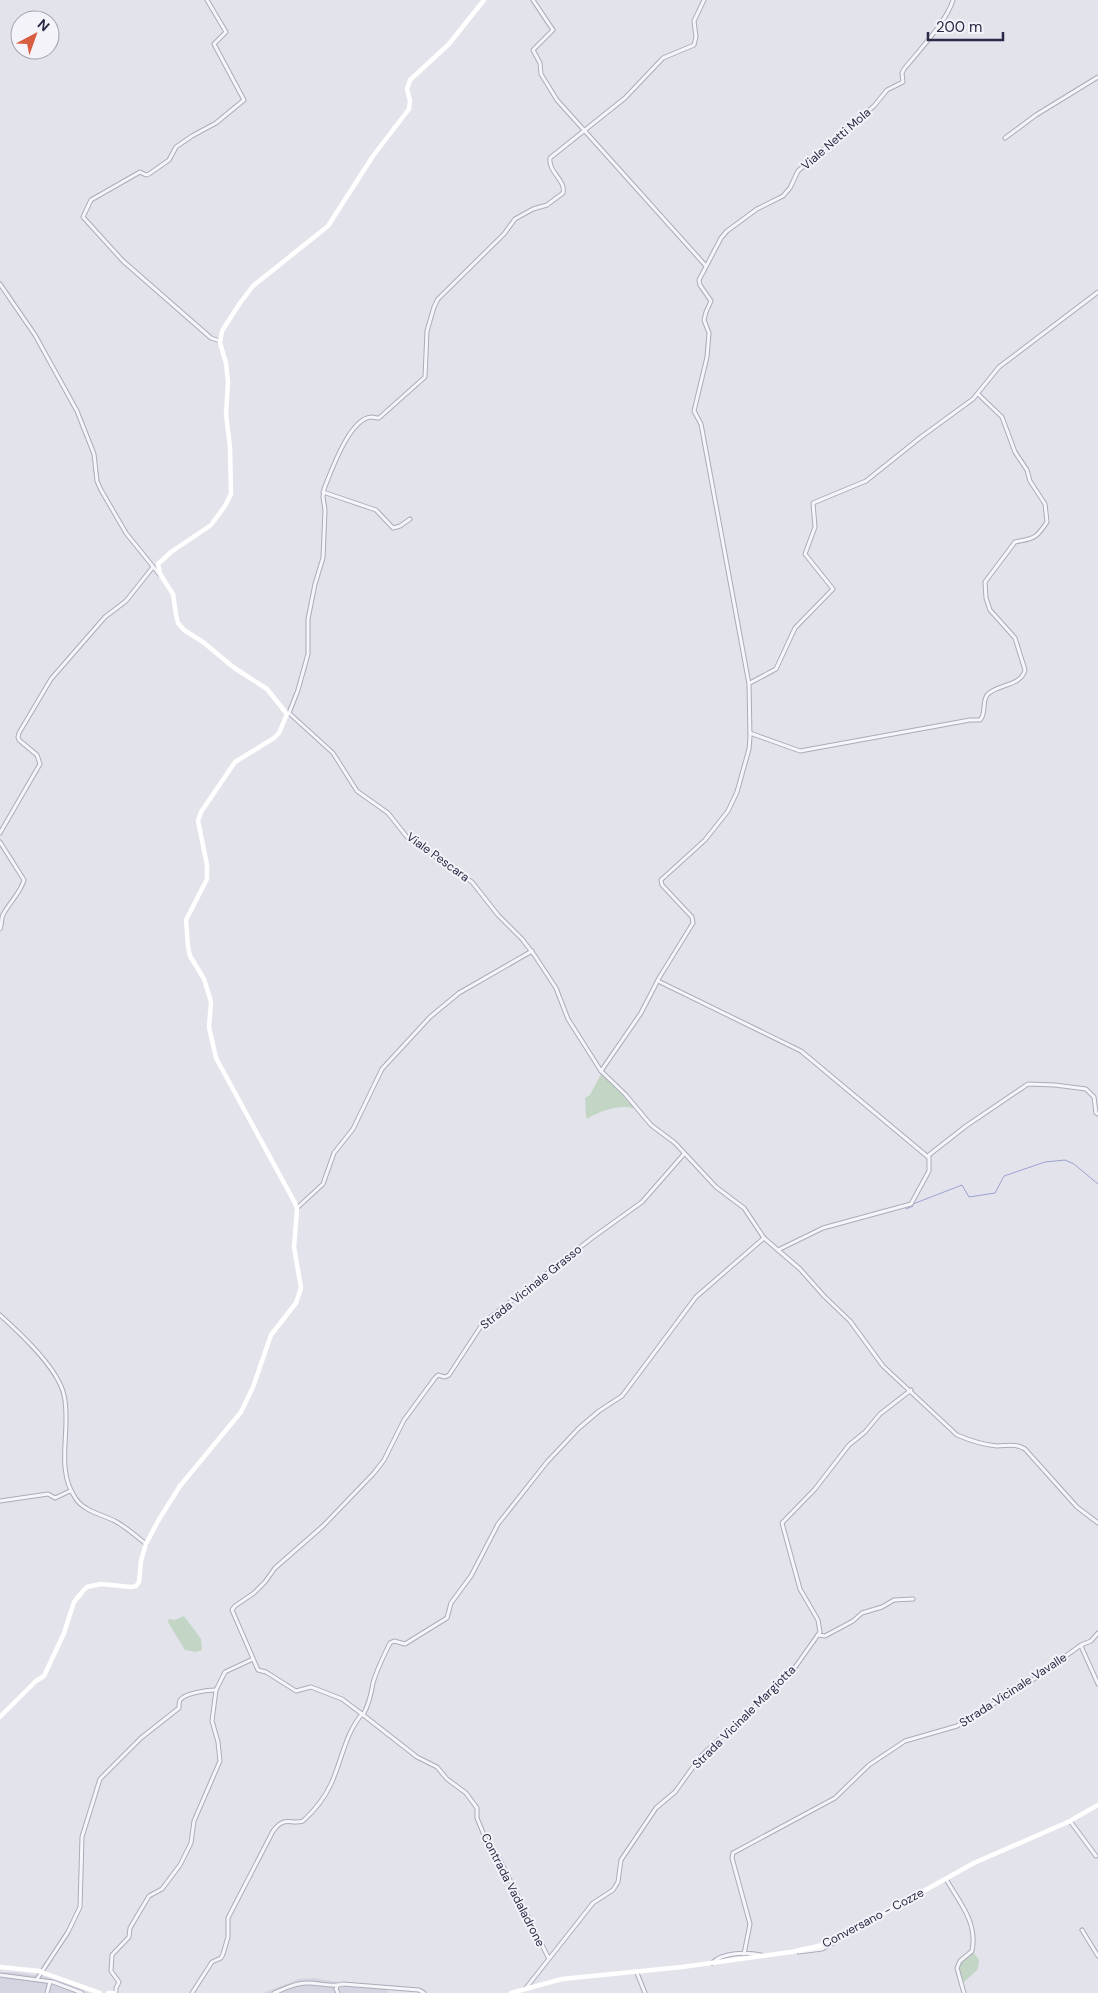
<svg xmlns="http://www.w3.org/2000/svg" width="1098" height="1993" viewBox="0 0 1098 1993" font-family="'DM Sans',sans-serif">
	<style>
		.built { fill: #d4d5e1 }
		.green { fill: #c3d6c5 }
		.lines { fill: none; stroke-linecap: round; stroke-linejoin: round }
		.stream { stroke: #9ca3ce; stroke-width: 1 }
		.street-casing { stroke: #abacba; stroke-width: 5 }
		.street { stroke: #f6f6fa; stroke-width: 3 }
		.secondary { stroke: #fff; stroke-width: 4.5 }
		.secondary-bridge { stroke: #fff; stroke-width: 4.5 }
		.labels { text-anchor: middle; stroke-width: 4; stroke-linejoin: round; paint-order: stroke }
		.street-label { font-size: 12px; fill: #292a45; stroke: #f3f3f9 }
	</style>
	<rect width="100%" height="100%" fill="#e3e3ec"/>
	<g class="built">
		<polygon points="0,1972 15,1972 47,1977 68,1984 89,1993 0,1993"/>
		<polygon points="314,1978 387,1990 388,1993 263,1993 299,1979"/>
	</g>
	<g class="green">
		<path d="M601,1074L604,1075L635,1109C622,1103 599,1111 587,1119L586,1117L585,1098L590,1095Z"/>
		<polygon points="184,1616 201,1639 202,1650 196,1652 185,1650 168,1622 169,1619 175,1620"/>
		<polygon points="973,1952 979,1960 978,1969 962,1984 958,1965"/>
	</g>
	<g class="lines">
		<g class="stream">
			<polyline points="913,1204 962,1185 969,1197 995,1193 1004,1176 1045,1162 1065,1160 1074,1164 1098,1184"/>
			<polyline points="906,1209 913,1206"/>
		</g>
		<defs>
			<g id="street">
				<polyline points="207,0 226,32 214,44 244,100 216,123 192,136 176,147 169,160 149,174 146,175 140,172 91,200 83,217 123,261 211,338 220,341"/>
				<polyline points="533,0 553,30 533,50 540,63 541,74 557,100 706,266"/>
				<polyline points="1005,138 1036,115 1098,77"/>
				<polyline points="0,284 35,335 77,411 94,454 97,481 101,490 126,533 159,574"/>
				<polyline points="323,492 376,510 393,528 400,526 410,519"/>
				<polyline points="750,683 776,669 795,628 833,589 805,554 815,527 813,503 866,481 921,437 973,399 999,367 1098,292"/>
				<path d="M289,713L298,690L308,654V619L315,584L323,558L325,510L323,497L324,489C331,472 349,419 371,417C373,417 376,418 379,418L425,377L427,331L434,307L438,299L504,234L515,219L533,209L547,205L563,193C566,180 548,172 550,158L625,98L663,58L694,45L696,37L694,21L704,0"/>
				<path d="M287,714L289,713L333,753L357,791L388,813L407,837L472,882L498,915L522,939L535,956L556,988L568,1019L601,1071L625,1094L651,1125L675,1143L716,1187L744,1208L764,1238L800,1269L824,1296L850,1321L883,1366L957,1435C969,1440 983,1445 997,1446C1007,1446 1015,1443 1025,1449L1077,1507L1098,1523"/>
				<path d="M750,733L800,751L970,720H980C987,713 981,701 988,694C999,684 1021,686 1025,670L1015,638L990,610L986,598L985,582L1015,542C1034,538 1035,540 1047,522L1045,504L1030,481L1027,470L1015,452L1002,417L978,394"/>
				<polyline points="0,833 40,764 37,755 19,740 18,737 19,733 51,679 105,617 126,601 153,567"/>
				<path d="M0,842L24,880C21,892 10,902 4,913C0,918 3,923 0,929"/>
				<polyline points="658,981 801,1051 928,1157"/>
				<path d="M601,1071L641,1013L659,978L693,923L692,917L662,885L661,880L705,840L728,811L737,792L749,749L750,737L749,684L701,424L694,411L707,357L709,333L704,320L706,312L711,301L700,285L699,280L721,238L727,231L757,209L783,196L790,188L798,171L874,106L887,90L903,82L902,73L904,69C918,52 947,21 953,0"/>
				<path d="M684,1154L642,1202L592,1238L483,1323L449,1375L445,1377L438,1375L435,1378L404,1420L384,1460L374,1473L323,1526L275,1568L265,1582L254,1593L235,1606L232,1610L258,1670L266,1672L296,1691L311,1687L342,1699L362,1714L364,1713C370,1702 371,1694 373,1683C377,1669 384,1655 390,1643L394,1641L405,1644L447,1618L451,1603L471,1576L498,1524L547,1462L579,1428L599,1411L622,1396L696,1297L764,1238"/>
				<polyline points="297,1208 323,1184 334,1153 353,1129 382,1069 430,1017 459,993 532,951"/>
				<polyline points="778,1250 823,1228 911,1204 929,1171 929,1155 966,1126 1028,1084 1055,1085 1086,1089 1094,1097 1096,1113 1098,1114"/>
				<path d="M0,1315C20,1333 58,1368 64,1395C72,1429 54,1468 76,1499C84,1511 103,1515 115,1521C126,1527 136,1536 146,1544"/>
				<polyline points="0,1501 48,1494 55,1498 70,1491 72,1492"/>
				<polyline points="818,1635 825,1636 853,1621 862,1613 882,1607 894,1600 913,1599"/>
				<polyline points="1081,1646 1098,1684"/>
				<polyline points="1070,1821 1096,1856"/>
				<path d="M946,1879C959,1902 978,1922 972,1951L960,1961L957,1968L964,1993"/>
				<polyline points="1082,1930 1098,1956"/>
				<polyline points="799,1952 822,1949 842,1938"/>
				<polyline points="744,1954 750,1924 732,1858 733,1853 835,1798 869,1765 905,1741 957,1726 1034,1679 1081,1645 1091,1641 1098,1633"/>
				<path d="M712,1963C723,1952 747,1952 761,1955"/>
				<polyline points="637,1973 645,1993"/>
				<polyline points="0,1975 53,1982 82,1993"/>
				<path d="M37,1979L68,1932L80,1907L82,1837L100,1779L141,1738L179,1708C179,1707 179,1702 180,1700C185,1693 208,1690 216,1690"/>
				<polyline points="337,1986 336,1989 338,1993"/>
				<polyline points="526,1988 593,1903 613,1890 618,1882 621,1860 656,1808 675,1792 701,1756 791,1673 820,1632 818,1620 800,1589 782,1523 815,1489 849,1445 865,1432 880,1414 911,1390"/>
				<polyline points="47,1993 50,1982"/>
				<polyline points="116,1993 116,1988 119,1982 111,1971 112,1955 129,1937 130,1928 149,1896 162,1889 180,1865 191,1843 194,1821 220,1761 218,1742 212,1721 216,1690 225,1672 253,1659"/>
				<path d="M192,1993L212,1962L221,1958L223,1954L228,1937V1918L273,1831C285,1815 290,1825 303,1821C314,1811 325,1797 331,1784C342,1760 345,1734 362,1714L417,1757L437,1767L447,1779L466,1793L477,1808V1818L489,1847L498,1856L548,1957"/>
				<path d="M274,1993C284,1989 295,1983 306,1983C318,1982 331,1988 343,1984L419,1990L424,1993"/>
			</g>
		</defs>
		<use href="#street" class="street-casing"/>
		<use href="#street" class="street"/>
		<g class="secondary">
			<polyline points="0,1717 36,1681 44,1676 64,1633 74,1602 83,1591 87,1587 101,1584 131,1587 136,1586 139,1582 141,1561 146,1544 158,1521 180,1486 241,1412 253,1387 271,1335 296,1303 301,1288 294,1247 297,1209 295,1203 216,1058 209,1027 211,1002 204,979 190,956 188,947 186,920 207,879 207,865 198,821 201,812 235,762 274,738 279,733 287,714 267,689 233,667 203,642 184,630 178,623 176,615 173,594 160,574 158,564 171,552 211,525 225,506 231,494 230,447 226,414 228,382 226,363 220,343 222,331 240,303 253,286 328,226 373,156 409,109 410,101 407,89 410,80 449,44 484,0"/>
			<polyline points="0,1967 39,1971"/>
			<polyline points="44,1973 100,1993"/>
			<polyline points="108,1993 113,1993"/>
			<polyline points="511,1993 562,1979 682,1967 791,1952 823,1945 850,1932 974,1863 1068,1822 1098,1805"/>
		</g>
		<polyline class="secondary-bridge" points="39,1971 44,1973"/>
	</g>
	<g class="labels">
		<g class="street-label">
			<text transform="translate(836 139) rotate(-41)" y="4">Viale Netti Mola</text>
			<text transform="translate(438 857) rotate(36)" y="4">Viale Pescara</text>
			<text transform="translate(531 1287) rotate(-39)" y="4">Strada Vicinale Grasso</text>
			<text transform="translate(1013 1690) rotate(-33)" y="4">Strada Vicinale Vavalle</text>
			<text transform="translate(744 1717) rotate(-45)" y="4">Strada Vicinale Margiotta</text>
			<text transform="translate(513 1890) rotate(63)" y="4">Contrada Vadaladrone</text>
			<text transform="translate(873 1918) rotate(-28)" y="4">Conversano - Cozze</text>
		</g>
	</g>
	<g transform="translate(35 35) rotate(41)"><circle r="24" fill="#f3f3f9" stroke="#a2a3b1"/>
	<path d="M0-4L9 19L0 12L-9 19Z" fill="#d85d41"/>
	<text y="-8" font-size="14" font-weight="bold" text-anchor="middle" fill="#292a45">N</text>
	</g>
	<path d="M928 32v8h75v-8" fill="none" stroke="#292a45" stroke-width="2.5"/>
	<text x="936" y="32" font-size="15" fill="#292a45" stroke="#f3f3f9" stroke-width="4" paint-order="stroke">200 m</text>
</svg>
